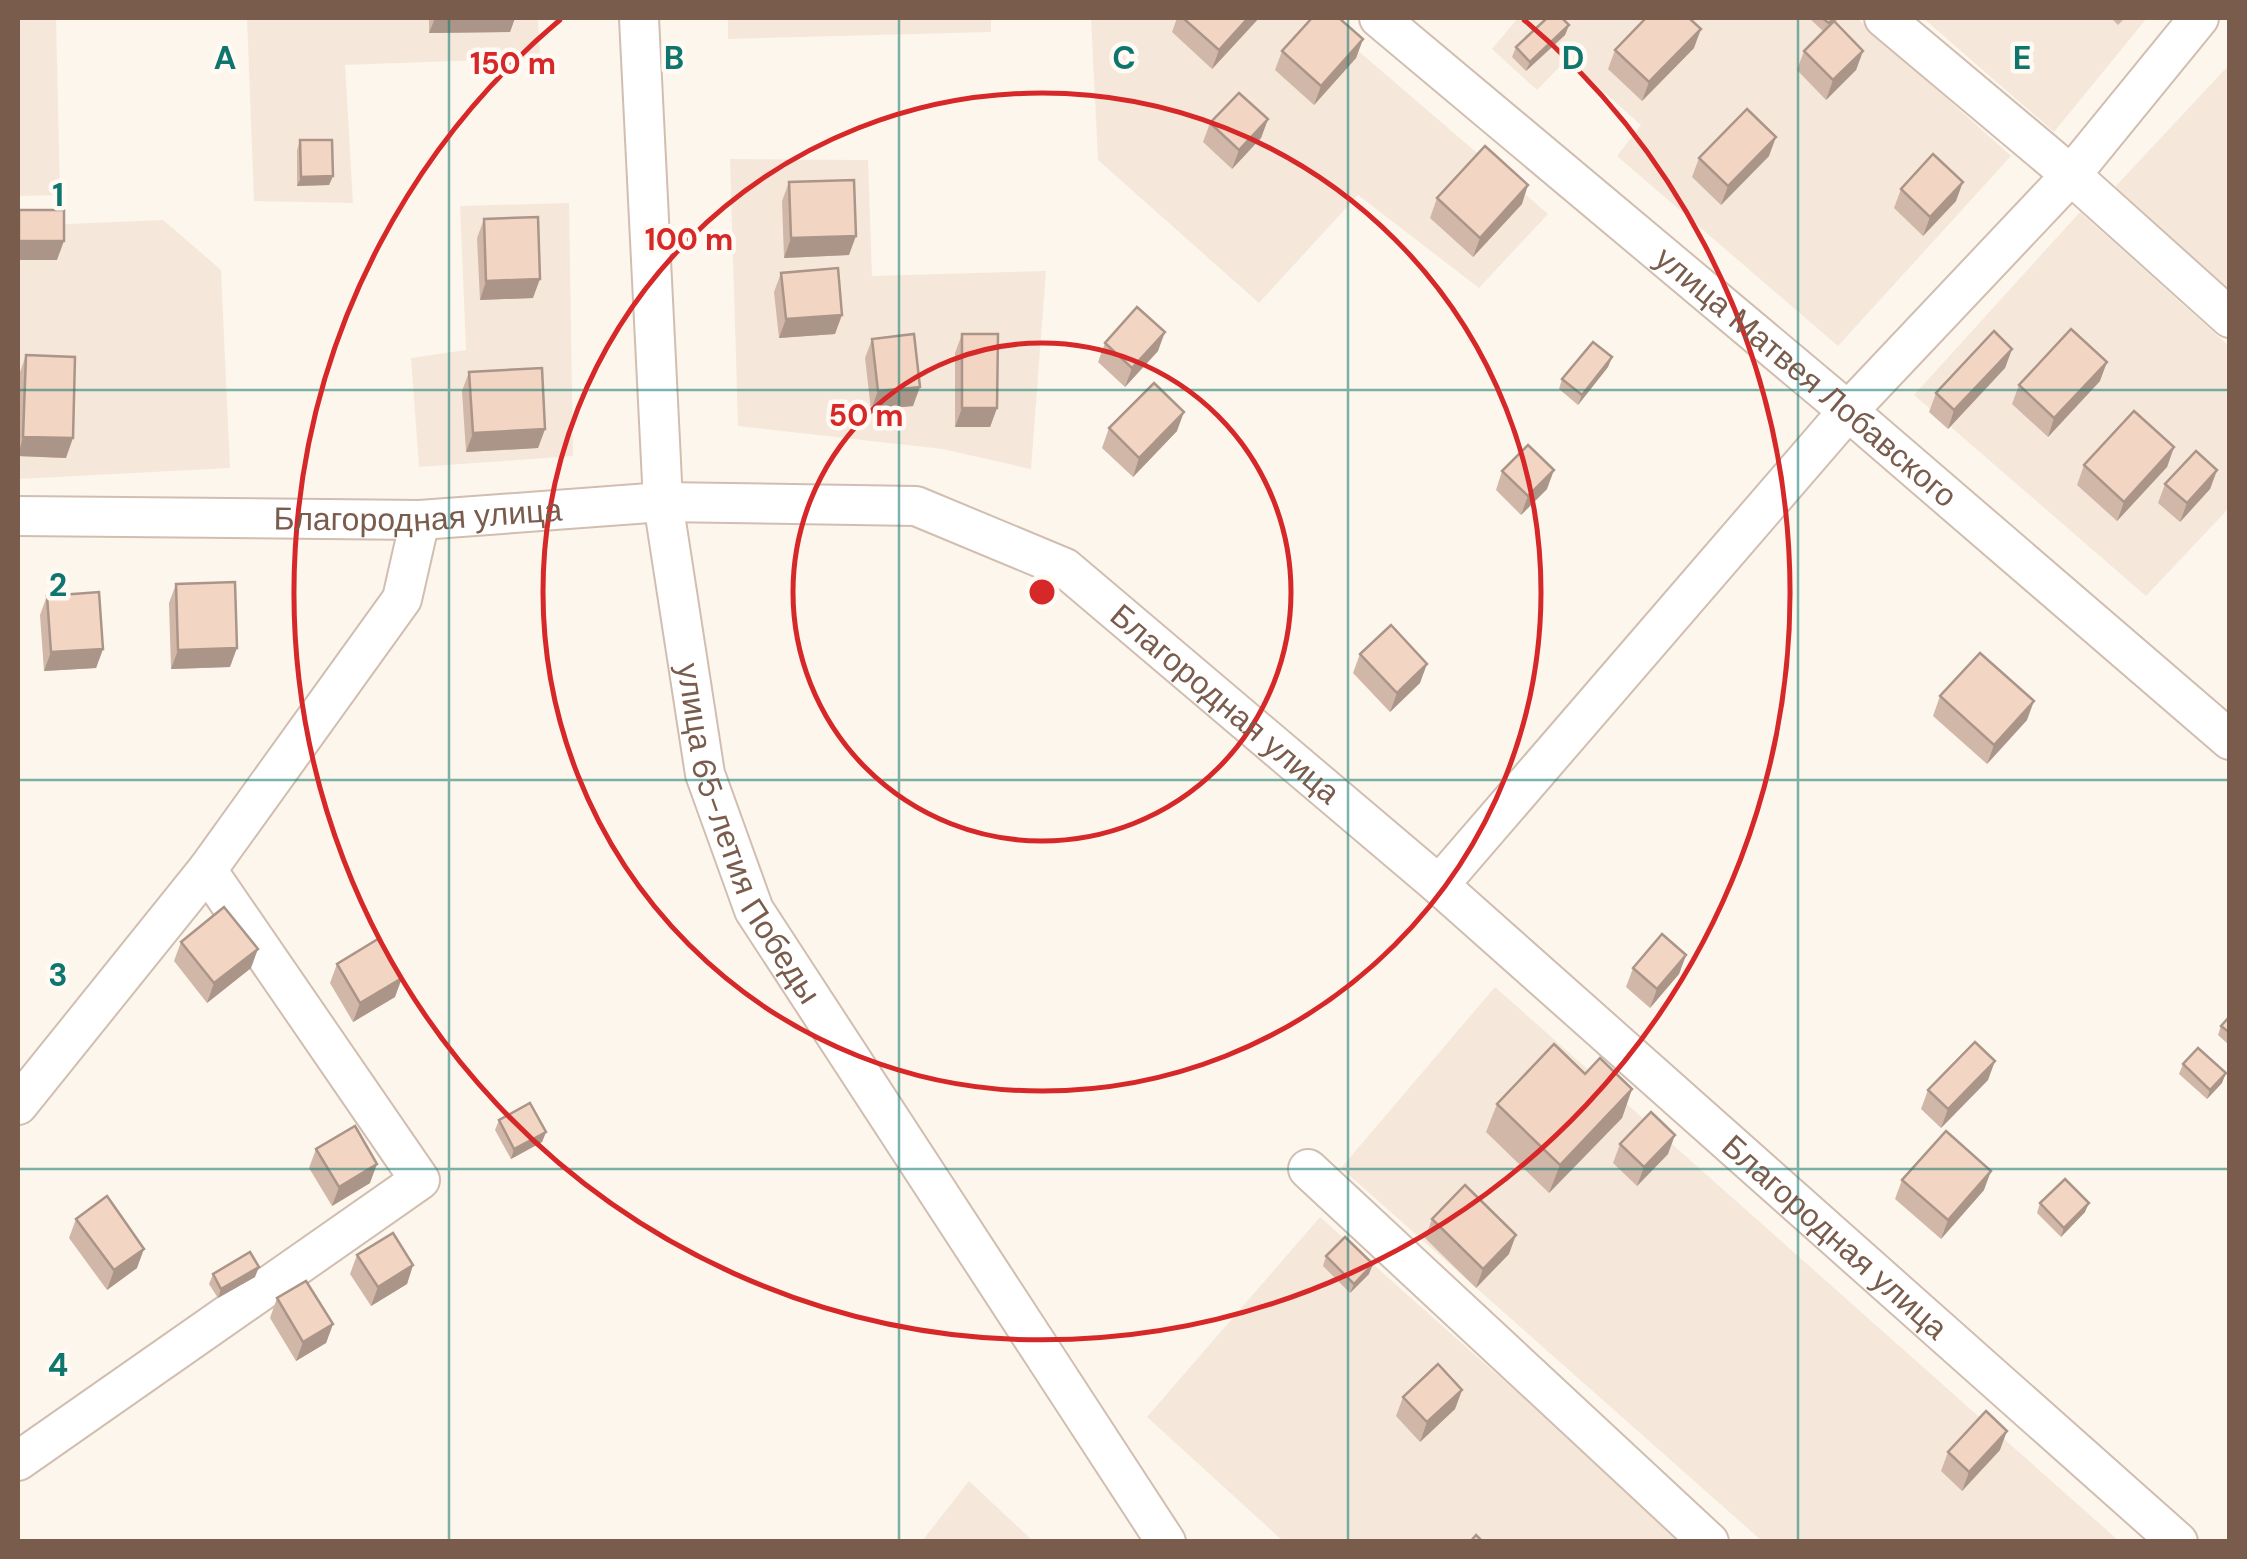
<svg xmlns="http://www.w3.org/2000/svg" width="2247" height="1559" viewBox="0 0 2247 1559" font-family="'DM Sans',sans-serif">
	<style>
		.residential { fill: #f5e8da }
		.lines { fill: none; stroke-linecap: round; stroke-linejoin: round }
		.minor-casing { stroke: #d1beb0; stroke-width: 42 }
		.minor { stroke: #fff; stroke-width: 38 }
		.wall { fill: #d1b7a8 }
		.shaded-wall { fill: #aa9588 }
		.building { fill: #f3d5c3; stroke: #aa9588; stroke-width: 2.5 }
		.grid { fill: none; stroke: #0f766e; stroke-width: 2.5; stroke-opacity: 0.55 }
		.ring { fill: none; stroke: #d62828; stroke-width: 5 }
		.labels { text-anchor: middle; stroke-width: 9; stroke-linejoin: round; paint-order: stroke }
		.street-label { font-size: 32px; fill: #7a5c4d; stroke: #fffaf3 }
		.grid-label { font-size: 32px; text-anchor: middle; font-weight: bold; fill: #0f766e; stroke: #fffaf3; stroke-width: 9; stroke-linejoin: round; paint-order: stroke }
		.centre { fill: #d62828; stroke: #fffaf3; stroke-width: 5 }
		.ring-label { font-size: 30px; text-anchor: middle; font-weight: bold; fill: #d62828; stroke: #fffaf3; stroke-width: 9; stroke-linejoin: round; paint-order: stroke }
	</style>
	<rect width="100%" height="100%" fill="#fdf6ec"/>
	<g class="residential">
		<polygon points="18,18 56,18 60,195 18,196"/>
		<polygon points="247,18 538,18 540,58 345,65 353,203 254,201"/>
		<polygon points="728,18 991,18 991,32 728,39"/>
		<polygon points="1091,18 1320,18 1548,214 1479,288 1358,195 1259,303 1098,160"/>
		<polygon points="1518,18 1857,18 2011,156 1838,346 1617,156 1641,125 1567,59 1537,90 1492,49"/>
		<polygon points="1923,18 2147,18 2054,132"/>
		<polygon points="2229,65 2229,290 2115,187"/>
		<polygon points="730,159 868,160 872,276 1046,271 1031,469 942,449 738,426"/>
		<polygon points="569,203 573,456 419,467 411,358 466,350 460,206"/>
		<polygon points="2080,212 2229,346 2229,508 2146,596 1914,395"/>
		<polygon points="163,220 221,270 230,468 18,479 18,226"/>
		<polygon points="1495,987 2119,1541 1762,1541 1341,1168"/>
		<polygon points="1320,1217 1684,1541 1283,1541 1147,1417"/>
		<polygon points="969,1481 1033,1541 922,1541"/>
	</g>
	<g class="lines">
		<defs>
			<g id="minor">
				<path id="s1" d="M639,18L663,502L705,774L754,910L1166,1542"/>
				<path id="s2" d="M1379,18L1848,411L2230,740"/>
				<polyline points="1884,18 2071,175 2230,318"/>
				<path id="s3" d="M18,516L420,520L663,502L916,506L1065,568L1439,885L2178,1542"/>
				<polyline points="1439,885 1848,411 2071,175 2199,18"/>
				<polyline points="18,1105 207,870 402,599 420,520"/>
				<polyline points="1308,1169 1709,1542"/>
				<polyline points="18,1461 420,1180 207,870"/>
			</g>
		</defs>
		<use href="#minor" class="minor-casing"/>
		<use href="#minor" class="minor"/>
	</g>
	<g class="wall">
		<polygon points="429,18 515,18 510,32 429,33"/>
		<polygon points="1177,18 1259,18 1212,69 1172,32"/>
		<polygon points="1809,18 1840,18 1835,22 1863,51 1856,70 1826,100 1797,70 1804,51 1823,31"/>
		<polygon points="2111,18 2125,18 2118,25"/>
		<polygon points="1569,25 1565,35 1526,71 1512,57 1516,47"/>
		<polygon points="1363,39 1356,58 1314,105 1275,70 1282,51"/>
		<polygon points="1694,48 1642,101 1608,69 1615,50"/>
		<polygon points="1268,119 1261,138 1232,169 1203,142 1210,123"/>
		<polygon points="300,140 333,176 329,185 297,186 297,150"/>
		<polygon points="1769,156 1721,205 1692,177 1699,158"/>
		<polygon points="789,182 849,255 784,258 782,201"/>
		<polygon points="1901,189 1956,201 1923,236 1894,208"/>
		<polygon points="1437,198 1522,204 1473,257 1430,218"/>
		<polygon points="484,219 533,298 480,300 477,238"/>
		<polygon points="781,273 835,334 779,338 774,292"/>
		<polygon points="962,334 997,408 990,427 955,427 955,353"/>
		<polygon points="872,339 913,406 871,410 865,358"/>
		<polygon points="1105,343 1158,351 1125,387 1098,362"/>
		<polygon points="2012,349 2005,368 1948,429 1929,412 1936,393"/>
		<polygon points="26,355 66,458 18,456 19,375"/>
		<polygon points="1612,357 1608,367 1578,405 1559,389 1562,379"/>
		<polygon points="469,372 545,429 538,448 466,452 462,391"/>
		<polygon points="2100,381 2048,437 2012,404 2019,385"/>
		<polygon points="1109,428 1177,431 1133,477 1102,448"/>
		<polygon points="2174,447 2167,467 2117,521 2077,485 2084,465"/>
		<polygon points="2217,470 2210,489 2180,522 2158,503 2165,484"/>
		<polygon points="1502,471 1547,489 1521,515 1496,490"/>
		<polygon points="176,584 230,667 171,669 169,603"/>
		<polygon points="47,596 103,649 96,668 44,671 40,615"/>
		<polygon points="1360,654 1420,683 1390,712 1353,673"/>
		<polygon points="1940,696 2027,720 1987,764 1933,716"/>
		<polygon points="181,942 251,968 207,1003 174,961"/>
		<polygon points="1686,955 1679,974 1650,1008 1626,987 1633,968"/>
		<polygon points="337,964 395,997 353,1022 330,983"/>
		<polygon points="2230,1016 2230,1046 2218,1035 2221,1026"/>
		<polygon points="2183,1064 2222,1083 2207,1099 2179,1074"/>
		<polygon points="1585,1074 1632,1089 1622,1118 1549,1193 1486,1132 1497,1104"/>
		<polygon points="1988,1080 1941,1128 1921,1109 1928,1090"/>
		<polygon points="499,1120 546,1132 542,1142 511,1159 495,1130"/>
		<polygon points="1620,1144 1668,1154 1637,1186 1613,1163"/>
		<polygon points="316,1149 370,1183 332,1206 309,1168"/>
		<polygon points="1902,1180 1984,1190 1941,1239 1895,1199"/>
		<polygon points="2040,1203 2085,1212 2061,1237 2037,1213"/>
		<polygon points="76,1219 137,1268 107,1290 69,1238"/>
		<polygon points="1432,1219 1509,1254 1476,1288 1425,1238"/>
		<polygon points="357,1255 413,1265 407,1284 371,1306 350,1274"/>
		<polygon points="1326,1256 1369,1274 1350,1293 1323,1266"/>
		<polygon points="213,1274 255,1277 218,1298 209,1284"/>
		<polygon points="277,1298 333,1324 326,1343 296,1361 270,1318"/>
		<polygon points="1462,1390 1455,1409 1420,1442 1396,1416 1403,1397"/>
		<polygon points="2000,1450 1962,1491 1941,1471 1948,1452"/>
	</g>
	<g class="shaded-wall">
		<polygon points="435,18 515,18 510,32 429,33"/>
		<polygon points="1248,18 1259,18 1212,69 1219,50"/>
		<polygon points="1569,25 1565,35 1526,71 1530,62"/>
		<polygon points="1701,29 1694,48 1642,101 1649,82"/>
		<polygon points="1363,39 1356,58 1314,105 1321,86"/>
		<polygon points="1863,51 1856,70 1826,100 1833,80"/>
		<polygon points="1268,119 1261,138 1232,169 1239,150"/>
		<polygon points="1776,137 1769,156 1721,205 1728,186"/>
		<polygon points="333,176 329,185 297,186 301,177"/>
		<polygon points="1963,182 1956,201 1923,236 1930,217"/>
		<polygon points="1528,185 1522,204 1473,257 1480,238"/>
		<polygon points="856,236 849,255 784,258 791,238"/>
		<polygon points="19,241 64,241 57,260 18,260"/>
		<polygon points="540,279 533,298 480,300 486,281"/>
		<polygon points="842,315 835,334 779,338 786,319"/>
		<polygon points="1165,332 1158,351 1125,387 1132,368"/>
		<polygon points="2012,349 2005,368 1948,429 1954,410"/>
		<polygon points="1612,357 1608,367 1578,405 1582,395"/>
		<polygon points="2107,362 2100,381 2048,437 2054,418"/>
		<polygon points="920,387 913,406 871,410 878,391"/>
		<polygon points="962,408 997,408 990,427 955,427"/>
		<polygon points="1184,412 1177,431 1133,477 1139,458"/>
		<polygon points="545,429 538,448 466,452 473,433"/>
		<polygon points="23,437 73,438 66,458 18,456"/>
		<polygon points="2174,447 2167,467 2117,521 2124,502"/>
		<polygon points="1554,470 1547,489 1521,515 1528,496"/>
		<polygon points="2217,470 2210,489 2180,522 2187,503"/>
		<polygon points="237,648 230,667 171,669 178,650"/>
		<polygon points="103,649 96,668 44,671 51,652"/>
		<polygon points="1427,664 1420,683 1390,712 1397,693"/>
		<polygon points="2034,701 2027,720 1987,764 1994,745"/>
		<polygon points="258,949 251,968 207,1003 214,983"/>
		<polygon points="1686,955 1679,974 1650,1008 1657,989"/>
		<polygon points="402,978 395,997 353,1022 360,1003"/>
		<polygon points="1995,1061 1988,1080 1941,1128 1948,1109"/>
		<polygon points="2226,1073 2222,1083 2207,1099 2210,1090"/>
		<polygon points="1632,1089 1622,1118 1549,1193 1560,1165"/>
		<polygon points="546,1132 542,1142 511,1159 514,1149"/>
		<polygon points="1675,1135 1668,1154 1637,1186 1644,1167"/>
		<polygon points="377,1164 370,1183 332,1206 339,1187"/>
		<polygon points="1991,1171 1984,1190 1941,1239 1948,1220"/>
		<polygon points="2089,1203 2085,1212 2061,1237 2064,1228"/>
		<polygon points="1516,1235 1509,1254 1476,1288 1483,1269"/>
		<polygon points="144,1249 137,1268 107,1290 114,1270"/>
		<polygon points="1373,1264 1369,1274 1350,1293 1354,1284"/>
		<polygon points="413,1265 407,1284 371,1306 378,1287"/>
		<polygon points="259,1267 255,1277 218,1298 221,1289"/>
		<polygon points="333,1324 326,1343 296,1361 303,1342"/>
		<polygon points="1462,1390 1455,1409 1420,1442 1427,1422"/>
		<polygon points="2007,1431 2000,1450 1962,1491 1969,1472"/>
	</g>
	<g class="building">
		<polygon points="1183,18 1248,18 1219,50"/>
		<polygon points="1312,18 1339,18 1363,39 1321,86 1282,51"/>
		<polygon points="1547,18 1562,18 1569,25 1530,62 1516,47"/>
		<polygon points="1646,18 1689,18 1701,29 1649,82 1615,50"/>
		<polygon points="1822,18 1834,18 1829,23"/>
		<polygon points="1834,21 1863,51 1833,80 1804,51"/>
		<polygon points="1239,93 1268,119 1239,150 1210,123"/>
		<polygon points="1747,109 1776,137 1728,186 1699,158"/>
		<polygon points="300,140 332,140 333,176 301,177"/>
		<polygon points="1485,146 1528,185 1480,238 1437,198"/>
		<polygon points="1933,154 1963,182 1930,217 1901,189"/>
		<polygon points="854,180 856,236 791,238 789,182"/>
		<rect x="19" y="210" width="45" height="31"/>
		<polygon points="538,217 540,279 486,281 484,219"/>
		<polygon points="838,268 842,315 786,319 781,273"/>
		<polygon points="1137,307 1165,332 1132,368 1105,343"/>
		<polygon points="2071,329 2107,362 2054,418 2019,385"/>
		<polygon points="1994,331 2012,349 1954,410 1936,393"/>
		<polygon points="914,334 920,387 878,391 872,339"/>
		<polygon points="962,334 998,334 997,408 962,408"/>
		<polygon points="1593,342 1612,357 1582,395 1562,379"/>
		<polygon points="26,355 75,357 73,438 23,437"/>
		<polygon points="542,368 545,429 473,433 469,372"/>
		<polygon points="1154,383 1184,412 1139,458 1109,428"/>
		<polygon points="2134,411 2174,447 2124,502 2084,465"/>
		<polygon points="1528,445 1554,470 1528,496 1502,471"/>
		<polygon points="2196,451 2217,470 2187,503 2165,484"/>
		<polygon points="235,582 237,648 178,650 176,584"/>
		<polygon points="99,592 103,649 51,652 47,596"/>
		<polygon points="1391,625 1427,664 1397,693 1360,654"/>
		<polygon points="1980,653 2034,701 1994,745 1940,696"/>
		<polygon points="224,907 258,949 214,983 181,942"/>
		<polygon points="1662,934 1686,955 1657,989 1633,968"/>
		<polygon points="378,939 402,978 360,1003 337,964"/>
		<polygon points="2230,1016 2230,1033 2221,1026"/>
		<polygon points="1975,1042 1995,1061 1948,1109 1928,1090"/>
		<polygon points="1554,1044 1585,1074 1600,1058 1632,1089 1560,1165 1497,1104"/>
		<polygon points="2198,1048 2226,1073 2210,1090 2183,1064"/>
		<polygon points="530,1103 546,1132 514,1149 499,1120"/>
		<polygon points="1651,1112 1675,1135 1644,1167 1620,1144"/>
		<polygon points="355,1126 377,1164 339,1187 316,1149"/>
		<polygon points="1946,1131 1991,1171 1948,1220 1902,1180"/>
		<polygon points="2065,1179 2089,1203 2064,1228 2040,1203"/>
		<polygon points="1465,1185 1516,1235 1483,1269 1432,1219"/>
		<polygon points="107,1196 144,1249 114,1270 76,1219"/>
		<polygon points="393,1233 413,1265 378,1287 357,1255"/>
		<polygon points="1345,1237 1373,1264 1354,1284 1326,1256"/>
		<polygon points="250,1252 259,1267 221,1289 213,1274"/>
		<polygon points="306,1281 333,1324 303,1342 277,1298"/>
		<polygon points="1438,1364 1462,1390 1427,1422 1403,1397"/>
		<polygon points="1986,1411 2007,1431 1969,1472 1948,1452"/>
		<polygon points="1476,1535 1483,1542 1470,1542"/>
	</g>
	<path class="grid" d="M449,18V1542M899,18V1542M1348,18V1542M1798,18V1542M18,390H2230M18,780H2230M18,1169H2230"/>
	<g class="ring">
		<circle cx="1042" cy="592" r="249"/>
		<circle cx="1042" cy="592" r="499"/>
		<path d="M1523 19A748 748 0 1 1 561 19"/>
	</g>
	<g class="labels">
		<g class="street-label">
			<text dy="11" stroke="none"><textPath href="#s2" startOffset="558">улица Матвея Лобавского</textPath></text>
			<text dy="11" stroke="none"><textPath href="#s3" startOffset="400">Благородная улица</textPath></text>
			<text dy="11" stroke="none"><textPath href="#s3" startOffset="1270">Благородная улица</textPath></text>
			<text dy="11" stroke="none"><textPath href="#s1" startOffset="830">улица 65-летия Победы</textPath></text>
			<text dy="11" stroke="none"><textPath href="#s3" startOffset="2080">Благородная улица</textPath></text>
		</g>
	</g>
	<g class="grid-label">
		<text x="225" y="69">A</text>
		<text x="674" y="69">B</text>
		<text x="1124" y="69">C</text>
		<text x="1573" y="69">D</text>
		<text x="2022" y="69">E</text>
		<text x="58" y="206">1</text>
		<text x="58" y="596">2</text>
		<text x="58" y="986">3</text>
		<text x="58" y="1376">4</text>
	</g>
	<circle cx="1042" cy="592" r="15" class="centre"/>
	<g class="ring-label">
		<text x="513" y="74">150 m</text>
		<text x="689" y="250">100 m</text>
		<text x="866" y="426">50 m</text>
	</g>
	<rect width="2247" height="1559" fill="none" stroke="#7a5c4d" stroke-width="40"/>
</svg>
